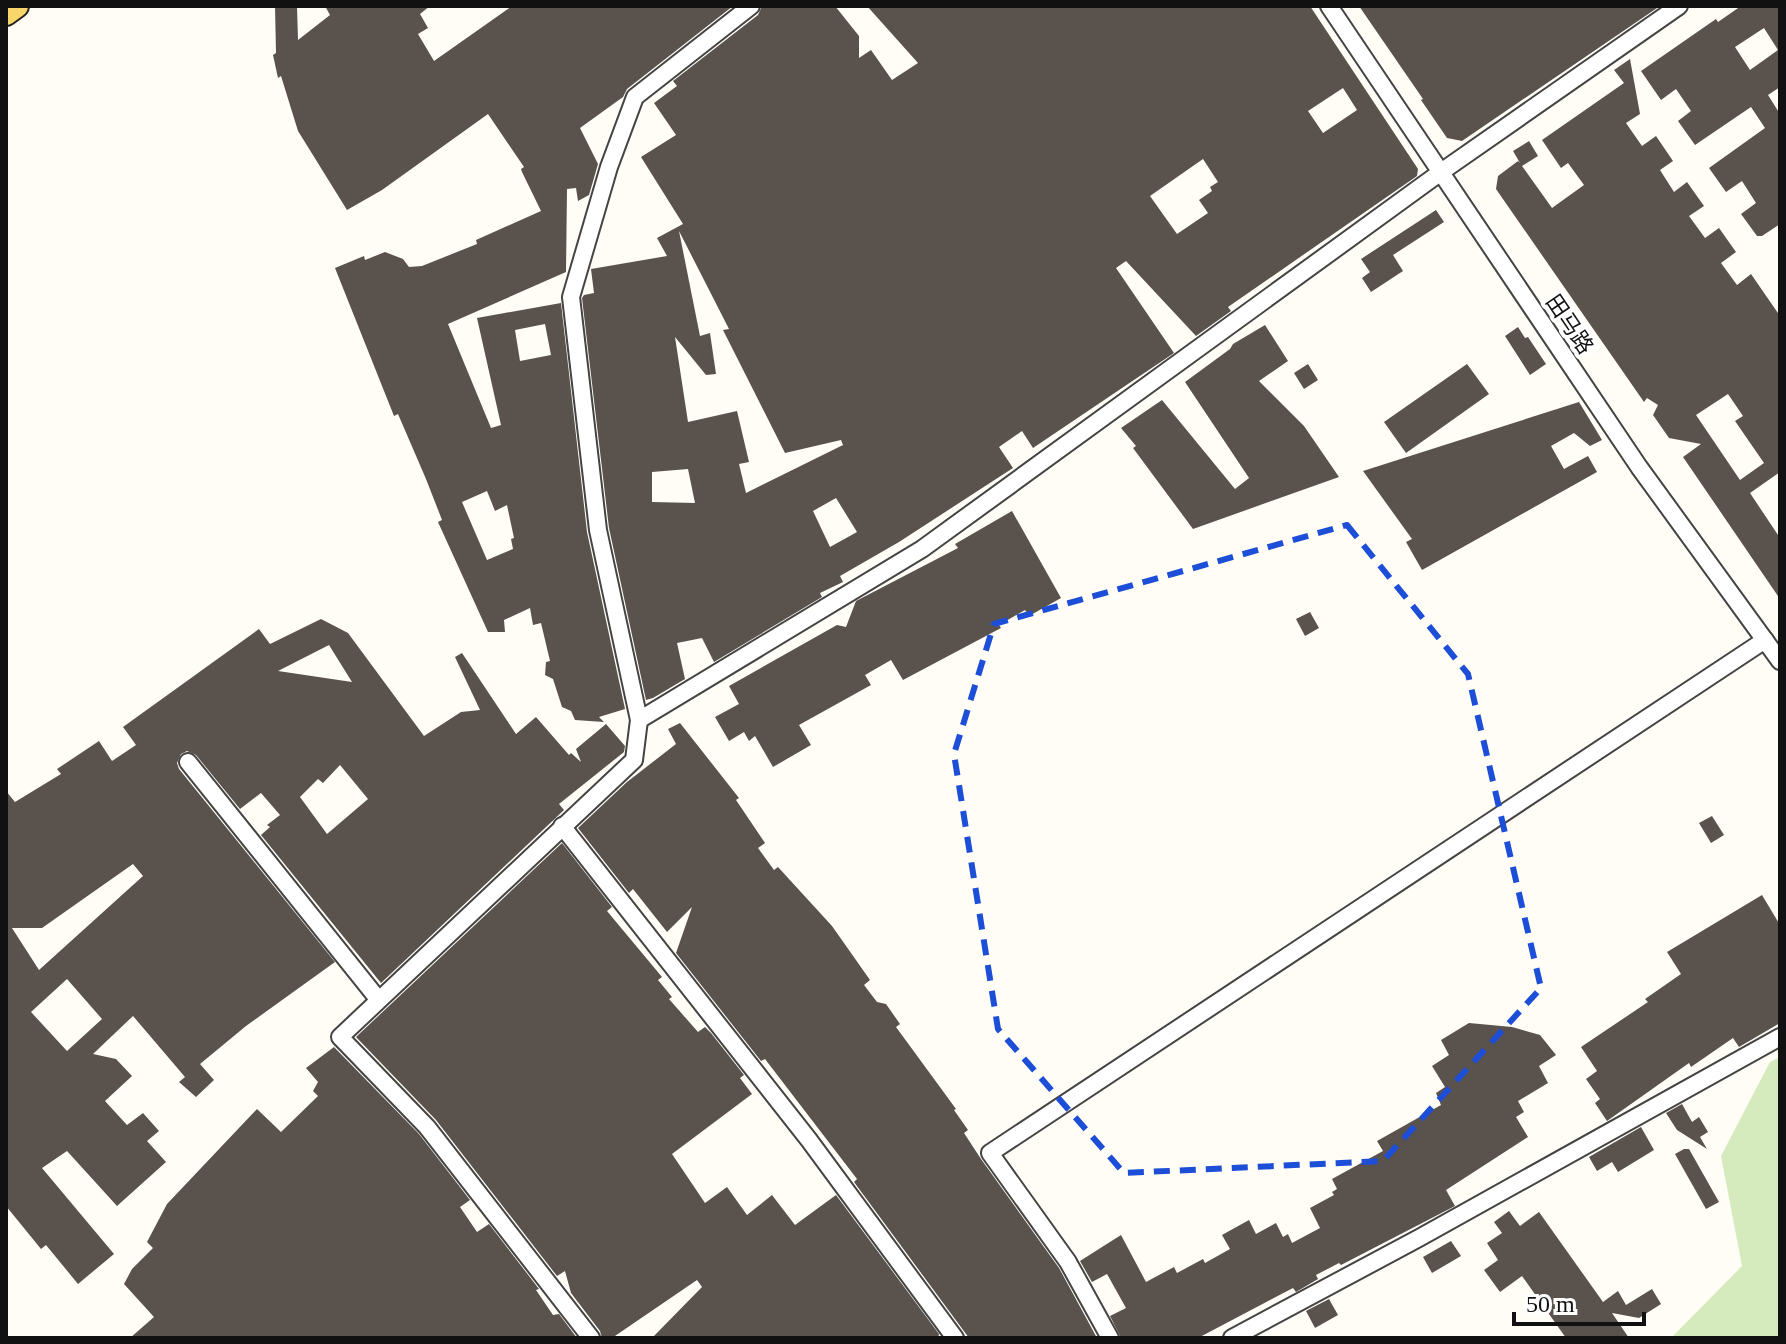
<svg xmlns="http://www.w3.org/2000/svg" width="1786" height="1344" viewBox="0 0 1786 1344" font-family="'Times New Roman','Noto Sans SC',serif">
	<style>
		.green { fill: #d5ebbd }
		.building { fill: #5a524d; fill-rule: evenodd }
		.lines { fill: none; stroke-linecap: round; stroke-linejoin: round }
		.minor-casing { stroke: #444; stroke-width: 20 }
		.major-casing { stroke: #222; stroke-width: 26 }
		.minor { stroke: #fff; stroke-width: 16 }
		.major { stroke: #f9d66b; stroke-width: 22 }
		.marked { fill: none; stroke: #1d4ed8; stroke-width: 6; stroke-dasharray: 16 10; stroke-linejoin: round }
		.labels { text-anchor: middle; stroke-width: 8; stroke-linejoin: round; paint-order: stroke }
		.street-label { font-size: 22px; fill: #111; stroke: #fff }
	</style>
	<rect width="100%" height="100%" fill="#fffdf5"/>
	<polygon class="green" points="1780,1057 1780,1338 1671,1338 1742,1266 1721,1156 1770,1062"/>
	<g class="building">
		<path d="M275,6H297L298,40L330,15L325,6H430L420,14L428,28L418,34L434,61L512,6H733L627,89L623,97L580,128L598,164L589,195L578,201L576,188L567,189L566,272L448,324L491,428L501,425L477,318L561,303L587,532L625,709L599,717L604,722L575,720L571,711L562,707L553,679L545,675L546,662L550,661L541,623L533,625L530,608L504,620L505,632H488L438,522L442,520L426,479L398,414L394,416L335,268L364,256L365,260L385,252L403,259L409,267L422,266L477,244L476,240L541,211L522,172L521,169L524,167L488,114L382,190L347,210L298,131L281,76L278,78L273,55L276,53ZM545,324L551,355L520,361L515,330ZM487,491L495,511L507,505L514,538L511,539L513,549L487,560L462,502Z"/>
		<path d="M762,6H835L859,36V58L871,50L892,80L918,63L867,6H1310L1418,169L1417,176L1228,307L1231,311L1196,336L1126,261L1116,268L1174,353L1033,448L1022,431L999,447L1013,468L899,542L840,576L843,582L820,593L822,597L714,662L702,638L677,643L685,679L653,698L646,700L609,528L582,298L584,295L594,293L591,269L667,256L657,238L683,224L641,157L676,135L654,103L677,86L673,81L758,15ZM1343,88L1357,110L1323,133L1308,111ZM1203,159L1218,182L1210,187L1212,191L1199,200L1208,213L1177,234L1150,196ZM679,231L729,329L723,330L785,453L841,440L843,445L746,493L739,464L749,462L737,411L688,422L675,337L706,375L716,374L710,333L700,336ZM688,469L695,503L652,502V472ZM836,498L857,532L830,547L813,511Z"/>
		<polygon points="1359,6 1660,6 1462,141 1447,138 1421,100 1423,99"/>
		<path d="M1741,6H1780V87L1768,95L1780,114V224L1762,236H1757L1741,214L1756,203L1742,181L1726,192L1709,168L1765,128L1751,107L1695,145L1678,121L1691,111L1676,89L1661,100L1641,71L1716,19L1718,22ZM1764,28L1778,50L1750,70L1735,47Z"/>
		<path d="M1630,59L1640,114L1626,123L1642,146L1656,136L1673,161L1660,170L1674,192L1687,182L1704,206L1689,216L1705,238L1719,228L1736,252L1721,263L1737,285L1751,274L1780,316V472L1750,493L1780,538V599L1683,457L1701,444L1669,438L1653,415L1658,405L1647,398L1644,402L1496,189L1498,176L1518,161L1520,163L1513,151L1529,141L1538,156L1522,166L1552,208L1584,185L1568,163L1561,168L1542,140L1624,83L1614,70ZM1728,394L1743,416L1735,421L1764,463L1740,480L1696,415Z"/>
		<polygon points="1436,210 1444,222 1393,255 1403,271 1371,292 1362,278 1370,272 1361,259"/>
		<polygon points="1265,325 1288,361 1259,381 1304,426 1339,477 1193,529 1133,448 1136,446 1121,428 1162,400 1235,489 1249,478 1185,382 1230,349 1233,344"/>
		<polygon points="1518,327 1525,338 1528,337 1546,364 1530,375 1505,336"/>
		<polygon points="1308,364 1318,380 1304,389 1294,373"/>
		<polygon points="1467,364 1489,394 1406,453 1384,422"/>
		<polygon points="1579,402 1602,440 1590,446 1574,433 1551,446 1564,469 1588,456 1597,472 1422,570 1406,542 1412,539 1363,471"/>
		<polygon points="1012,511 1061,598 1029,616 1025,610 999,625 1001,628 903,680 891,660 865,675 871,685 799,725 811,745 773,767 755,736 749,741 744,732 729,741 715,717 739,704 729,686 837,625 846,627 856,601 958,548 955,544"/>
		<polygon points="1310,612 1319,628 1305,636 1296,619"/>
		<path d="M321,619L348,633L424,736L461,712L480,710L455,657L462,653L516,734L536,717L569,755L571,753L581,762L576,749L606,724L625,746L624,752L559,804L564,810L381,983L261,835L270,827L267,825L280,815L261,793L240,809L196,755L187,751L181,754L177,763L179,769L335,962L246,1026L200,1064L214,1080L196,1097L179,1082L185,1077L133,1016L93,1054L116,1059L132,1076L105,1101L127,1125L143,1113L159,1131L147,1141L166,1162L117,1206L67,1151L42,1168L114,1254L78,1284L46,1245L41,1249L6,1206V791L15,802L61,774L57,769L99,741L112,761L136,745L123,727L259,629L270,644ZM329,645L352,682L278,671ZM340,765L368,799L327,834L300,797L318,779L323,783ZM133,864L143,876L39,970L12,928H42ZM67,979L102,1019L67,1051L31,1012Z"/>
		<polygon points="680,723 739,798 736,800 765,843 758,848 774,870 778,867 832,926 870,980 864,985 877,1002 886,1004 900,1024 896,1027 956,1109 954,1110 968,1130 964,1133 981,1159 1059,1268 1097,1338 969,1338 854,1182 857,1179 765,1059 761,1061 676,953 692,907 667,932 633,889 629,893 578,828 627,782 676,744 668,729"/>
		<polygon points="1712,816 1724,835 1711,843 1699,823"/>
		<polygon points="562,843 612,907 607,911 662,977 658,980 672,997 669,999 698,1032 705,1027 711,1033 744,1075 740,1078 752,1094 672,1154 705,1203 727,1187 747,1215 772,1195 795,1225 836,1195 939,1334 938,1338 652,1338 702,1287 697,1280 612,1338 602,1338 600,1331 571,1293 565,1271 557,1276 436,1120 356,1037"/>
		<polygon points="1762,895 1780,925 1780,1023 1739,1047 1733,1038 1691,1067 1689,1063 1607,1121 1595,1103 1600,1099 1586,1079 1597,1071 1581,1047 1648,1002 1645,999 1681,974 1667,952"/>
		<polygon points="1469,1023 1512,1027 1540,1035 1556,1055 1539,1066 1548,1083 1518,1101 1524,1112 1516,1117 1528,1137 1446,1190 1455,1206 1341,1265 1339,1263 1316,1275 1318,1279 1296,1292 1293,1288 1198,1338 1121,1338 1110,1316 1126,1308 1107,1274 1092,1282 1080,1261 1121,1235 1146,1282 1174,1267 1177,1273 1203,1259 1205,1263 1230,1249 1222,1235 1249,1220 1256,1234 1276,1223 1283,1237 1288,1234 1292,1243 1320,1228 1310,1208 1334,1195 1332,1192 1337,1189 1332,1179 1383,1151 1377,1141 1441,1105 1436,1093 1445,1087 1432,1066 1449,1055 1441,1040"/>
		<polygon points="334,1047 419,1134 470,1200 460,1207 477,1232 489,1224 539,1289 536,1290 553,1315 559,1314 577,1338 130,1338 154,1317 124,1284 132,1269 153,1248 147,1242 167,1204 257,1109 281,1132 318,1096 313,1091 318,1082 306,1068"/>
		<polygon points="1682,1104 1692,1122 1699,1117 1708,1132 1700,1137 1707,1149 1677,1130 1666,1113"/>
		<polygon points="1641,1127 1654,1150 1618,1172 1612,1162 1597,1171 1589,1157"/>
		<polygon points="1684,1149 1689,1149 1719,1202 1706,1209 1675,1154"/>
		<polygon points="1509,1211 1520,1226 1539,1212 1603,1302 1618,1291 1626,1305 1652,1289 1661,1304 1639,1318 1612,1313 1629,1338 1566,1338 1522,1276 1500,1292 1484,1270 1498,1260 1487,1243 1502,1233 1494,1222"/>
		<polygon points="1451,1241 1461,1256 1432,1273 1423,1257"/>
		<polygon points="1329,1299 1338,1315 1315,1328 1306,1311"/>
	</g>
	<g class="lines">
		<defs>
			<g id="minor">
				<polyline points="1329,6 1639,467 1780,661"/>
				<polyline points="639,720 922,549 1441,172 1679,6"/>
				<polyline points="188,762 378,999"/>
				<polyline points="562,826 809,1140 955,1338"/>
				<polyline points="591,1338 427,1127 340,1037 634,760 639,720 598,530 571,297 609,167 635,97 751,6"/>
				<polyline points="1110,1338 1068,1262 990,1153 1765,640"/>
				<polyline points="1232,1338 1419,1238 1780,1037"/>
			</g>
			<polyline id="major" points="6,14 17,6"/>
		</defs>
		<use href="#minor" class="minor-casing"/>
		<use href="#major" class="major-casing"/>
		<use href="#minor" class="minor"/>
		<use href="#major" class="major"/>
	</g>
	<path class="marked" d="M1347,525L1468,674L1541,988L1383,1161L1124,1173L998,1029L954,754L994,624Z"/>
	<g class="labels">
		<g class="street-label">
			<text transform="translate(1570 324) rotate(56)" y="8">田马路</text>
		</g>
	</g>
	<rect width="1786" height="1344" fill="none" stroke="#111111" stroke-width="16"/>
	<path d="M1514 1312v12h130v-12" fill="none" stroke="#111111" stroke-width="4"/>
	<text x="1526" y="1312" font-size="24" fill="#111111" stroke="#ffffff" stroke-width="6" paint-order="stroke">50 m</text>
</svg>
